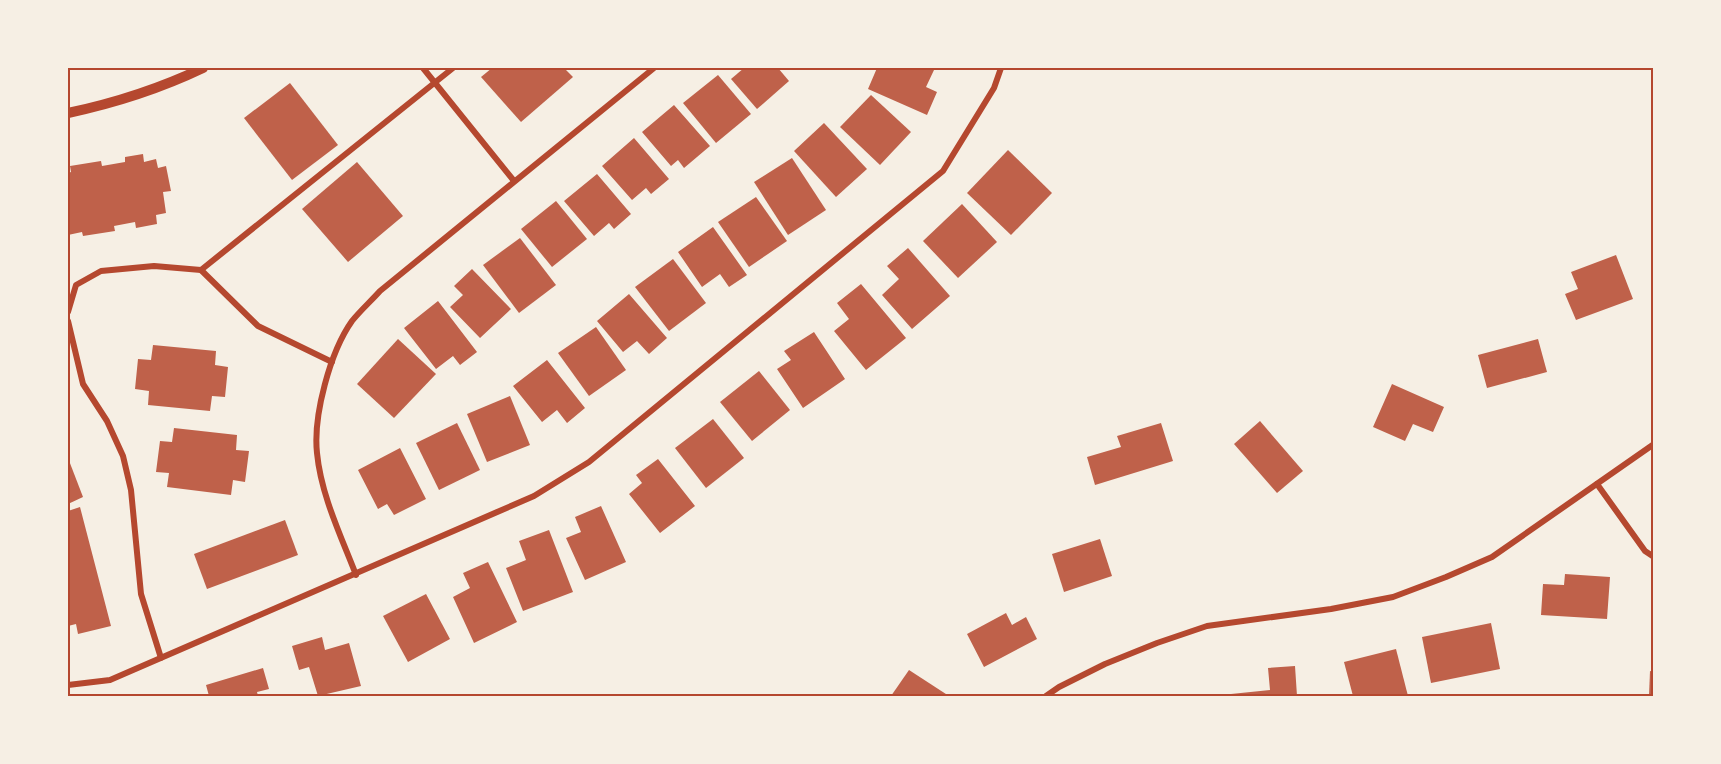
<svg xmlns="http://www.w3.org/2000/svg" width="1721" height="764" viewBox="0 0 1721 764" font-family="Signika,sans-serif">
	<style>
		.building { fill: #bf614a }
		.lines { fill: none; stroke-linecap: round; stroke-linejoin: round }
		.minor { stroke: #b5482f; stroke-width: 6 }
		.tertiary { stroke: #b5482f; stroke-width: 10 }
		.neatline { fill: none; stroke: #b5482f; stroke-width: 2 }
	</style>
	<rect width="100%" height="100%" fill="#f6efe4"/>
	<g class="building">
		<polygon points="492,68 564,68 573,77 521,122 481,77"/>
		<polygon points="744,68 778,68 789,81 757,109 731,79"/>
		<polygon points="877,68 929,68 934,70 926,87 937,92 927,115 868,89"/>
		<polygon points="718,75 751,114 716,143 683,103"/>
		<polygon points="290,83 338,145 292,180 244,118"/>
		<polygon points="871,95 911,132 880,165 840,127"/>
		<polygon points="674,105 710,146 684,168 678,160 671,166 642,132"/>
		<polygon points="824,123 867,169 836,197 794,151"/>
		<polygon points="634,138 669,179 651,194 646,188 632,200 602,166"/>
		<polygon points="1008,150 1052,193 1011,235 967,193"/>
		<polygon points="143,154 144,162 156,159 158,168 166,166 171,191 163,192 166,213 156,215 157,224 136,228 135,222 114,226 115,231 83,236 82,232 68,235 68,173 71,172 70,166 101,161 102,166 125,162 125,157"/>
		<polygon points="792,158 826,210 788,235 754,182"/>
		<polygon points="357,162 403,216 348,262 302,209"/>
		<polygon points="597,174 631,214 614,229 609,223 594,236 564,201"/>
		<polygon points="756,197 787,241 749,267 718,222"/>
		<polygon points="556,201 587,239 552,267 521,229"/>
		<polygon points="962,204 997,242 958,278 923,241"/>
		<polygon points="713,227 747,275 729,287 720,274 702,287 678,252"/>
		<polygon points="520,238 556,285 519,313 483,265"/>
		<polygon points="908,248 950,296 912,329 882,295 899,279 887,266"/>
		<polygon points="1616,255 1633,299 1576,320 1565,294 1578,289 1571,272"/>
		<polygon points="673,259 706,303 669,331 635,287"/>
		<polygon points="472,269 511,309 480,338 450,307 463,295 454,286"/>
		<polygon points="861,284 906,338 866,370 834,331 849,319 837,303"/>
		<polygon points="629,294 667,338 649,354 637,341 623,352 597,321"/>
		<polygon points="438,301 477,352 460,365 453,356 436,369 404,328"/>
		<polygon points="596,327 626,370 589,396 558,353"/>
		<polygon points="814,332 845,379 803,408 777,369 791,360 784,351"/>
		<polygon points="398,339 436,374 394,418 357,384"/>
		<polygon points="1538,339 1547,372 1487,388 1478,355"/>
		<polygon points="153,345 216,351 215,365 228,367 225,397 212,396 210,411 148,405 149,391 135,389 138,359 151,360"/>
		<polygon points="547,360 585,408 567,423 557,410 542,422 513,386"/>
		<polygon points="759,371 790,410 752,441 720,402"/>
		<polygon points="1392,384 1444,407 1433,432 1413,424 1405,441 1373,427"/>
		<polygon points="510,396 530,445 487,462 467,414"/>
		<polygon points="713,419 744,458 706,488 675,448"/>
		<polygon points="1260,421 1303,471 1277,493 1234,444"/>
		<polygon points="457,423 480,470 439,490 416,443"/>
		<polygon points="1161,423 1173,461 1095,485 1087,457 1121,447 1117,436"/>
		<polygon points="174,428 237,435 236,450 249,451 245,482 233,480 231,495 167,487 169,473 156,472 160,441 172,442"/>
		<polygon points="400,448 426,499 394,515 387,504 378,509 358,470"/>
		<polygon points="68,458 83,497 68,504"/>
		<polygon points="658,459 695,506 660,533 629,494 642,483 636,475"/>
		<polygon points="601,506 626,562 585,580 566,538 581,532 575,517"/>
		<polygon points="80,507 111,626 78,634 76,624 68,626 68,511"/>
		<polygon points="285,520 298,555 207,589 194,554"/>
		<polygon points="549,530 573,592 523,611 506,568 526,560 519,541"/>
		<polygon points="1100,539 1112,576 1064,592 1052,554"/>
		<polygon points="488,562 517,622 474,643 453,597 470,588 463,573"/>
		<polygon points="1565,574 1610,577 1607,619 1541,615 1543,584 1564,585"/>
		<polygon points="426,594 450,639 408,662 383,616"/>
		<polygon points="1006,613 1012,625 1026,617 1037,639 984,667 967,634"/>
		<polygon points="1491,623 1500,669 1431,683 1422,637"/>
		<polygon points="322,637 325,650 349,643 361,686 318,696 309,667 299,670 292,646"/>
		<polygon points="1396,649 1408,696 1353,696 1344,662"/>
		<polygon points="1295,666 1297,696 1231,696 1231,694 1270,690 1268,668"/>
		<polygon points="263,668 269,689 257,692 258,696 209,696 206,685"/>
		<polygon points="909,670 949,696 891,696"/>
		<polygon points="1650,671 1654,672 1654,696 1649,696"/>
	</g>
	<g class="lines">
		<g class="minor">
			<polyline points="423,68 514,181"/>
			<polyline points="201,270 453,68"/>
			<polyline points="68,312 76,285 101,271 154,266 201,270 258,326 332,362"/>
			<polyline points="68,321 83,384 107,421 123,456 131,490 141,594 161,658"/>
			<polyline points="1597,484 1645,551 1654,557"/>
			<path d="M356,575C341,536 321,495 317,453C313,416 330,352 352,321C360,311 371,301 380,291L654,68"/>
			<polyline points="68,685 110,680 534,496 589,462 943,171 994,88 1001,68"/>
			<polyline points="1046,696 1059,687 1105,664 1157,643 1207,626 1331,609 1393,597 1446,577 1492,557 1654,444"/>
		</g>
		<path class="tertiary" d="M68,113C115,103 159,89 203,68"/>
	</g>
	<rect width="1721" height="764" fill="none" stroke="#f6efe4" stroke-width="138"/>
	<rect x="69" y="69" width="1583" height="626" class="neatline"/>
</svg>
